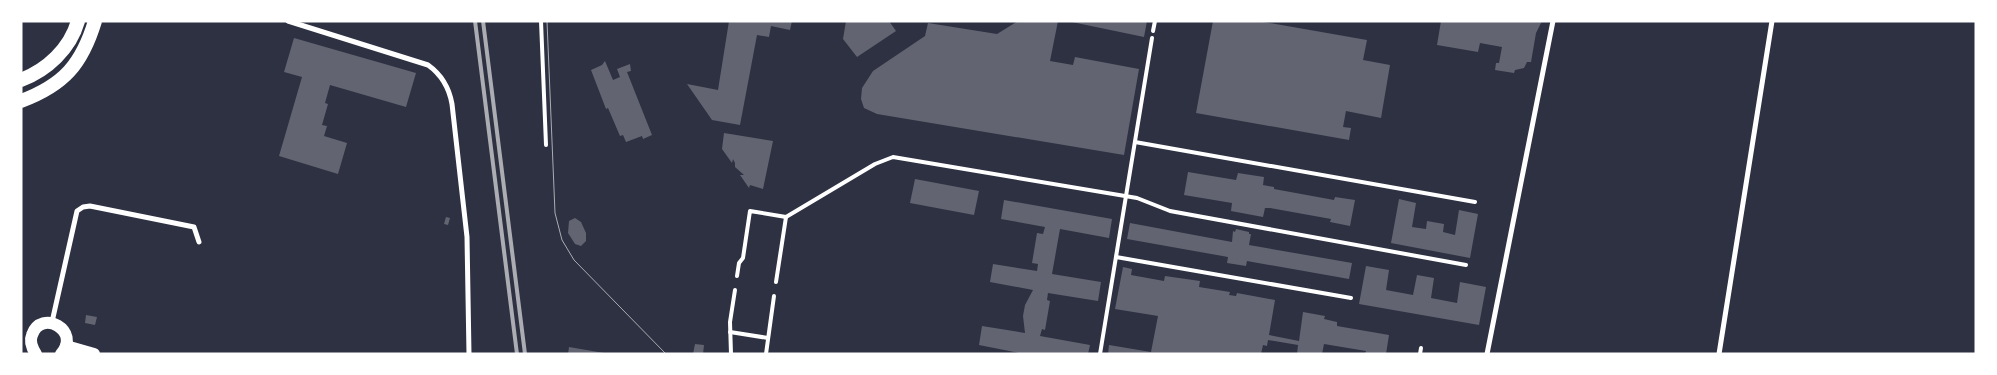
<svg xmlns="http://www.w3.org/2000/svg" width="1997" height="375" viewBox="0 0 1997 375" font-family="'Golos Text',sans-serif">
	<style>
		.building { fill: #626471 }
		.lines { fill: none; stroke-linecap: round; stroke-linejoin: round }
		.service { stroke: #fff; stroke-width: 4 }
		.minor { stroke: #fff; stroke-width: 5 }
		.primary { stroke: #fff; stroke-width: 12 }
		.trunk { stroke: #fff; stroke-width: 14 }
		.tram { stroke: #abadb3; stroke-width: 1 }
		.rail { stroke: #abadb3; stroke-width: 4 }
	</style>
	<rect width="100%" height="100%" fill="#2d3142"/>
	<g class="building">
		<polygon points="729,21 792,21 790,30 771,26 769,37 757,35 740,125 712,120 687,84 718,90"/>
		<polygon points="846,21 889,21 896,31 857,57 843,39"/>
		<polygon points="1018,21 1058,21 1050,61 1073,65 1075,57 1139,69 1124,155 877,114 864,108 861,99 862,88 873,71 925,36 928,23 997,34"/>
		<polygon points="1067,21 1147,21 1144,37"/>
		<polygon points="1213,21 1258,21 1367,40 1363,60 1390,65 1381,118 1346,111 1343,127 1351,128 1349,140 1196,113"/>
		<polygon points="1441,21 1542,21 1536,33 1531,62 1527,62 1524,68 1515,70 1514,73 1495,70 1496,63 1499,63 1502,47 1480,43 1478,52 1437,45"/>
		<polygon points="294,38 416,73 406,107 330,85 325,103 328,104 322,125 327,126 324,136 347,143 338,174 279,156 302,77 284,72"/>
		<polygon points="605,61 613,80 620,77 617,69 630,64 631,71 627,72 652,135 643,139 642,136 626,142 623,135 620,136 608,108 606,109 591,70 602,65"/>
		<polygon points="724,133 773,141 763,189 750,185 749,188 740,175 744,175 735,167 735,163 733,159 732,163 722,149"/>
		<polygon points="1188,172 1236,180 1238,173 1264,177 1263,185 1274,187 1274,189 1334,200 1335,197 1355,200 1350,226 1330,222 1331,219 1270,208 1265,208 1263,217 1231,211 1232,203 1184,195"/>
		<polygon points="915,179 979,191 974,215 910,203"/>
		<polygon points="1399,199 1416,203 1412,227 1426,229 1427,221 1444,224 1443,232 1455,235 1459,210 1478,214 1470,258 1391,243"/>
		<polygon points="1004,200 1112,219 1109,238 1060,229 1052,274 1101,282 1098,301 1048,293 1047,300 1050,301 1045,330 1042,329 1040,336 1090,345 1088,354 1024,354 979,345 982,326 1025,333 1023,316 1025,305 1033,290 990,282 993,264 1037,271 1038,264 1032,263 1037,233 1043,234 1045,227 1001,219"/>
		<polygon points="446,217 450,218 448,225 444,224"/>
		<polygon points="575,218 581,222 586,233 586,241 581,246 575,244 568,233 569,221"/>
		<polygon points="1130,223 1232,242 1233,231 1235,232 1236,229 1249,232 1249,234 1251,234 1249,245 1352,263 1349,279 1247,261 1246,266 1227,263 1228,257 1127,239"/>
		<polygon points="1366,266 1389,270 1386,290 1413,295 1417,275 1434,278 1431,298 1457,303 1460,282 1486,287 1479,325 1359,304"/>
		<polygon points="1123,267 1132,269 1131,275 1164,281 1165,276 1200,281 1199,287 1230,292 1229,295 1236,296 1237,293 1275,300 1269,335 1299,341 1303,312 1325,316 1324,319 1337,322 1337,326 1389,335 1386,354 1365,354 1366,351 1324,344 1322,354 1297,354 1298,345 1268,340 1267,346 1263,345 1261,354 1108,354 1109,345 1151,352 1158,316 1115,309"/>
		<polygon points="86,315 97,317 95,325 85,323"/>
		<polygon points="695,344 704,345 703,354 693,354"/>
		<polygon points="569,347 604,353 604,354 568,354"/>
	</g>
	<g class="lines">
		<g class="service">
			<polyline points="541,21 546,145"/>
			<polyline points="1153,31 1155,21"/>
			<polyline points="1135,142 1475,202"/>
			<polyline points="1116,257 1351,298"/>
			<polyline points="737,276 739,263 743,258 750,211 786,217 875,164 893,157 1137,198 1170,211 1466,265"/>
			<polyline points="776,282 786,217"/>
			<polyline points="730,332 768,338"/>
			<polyline points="731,354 730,322 735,290"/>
			<polyline points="766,354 774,296"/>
			<polyline points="1100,354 1152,38"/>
			<polyline points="1420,354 1421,348"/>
		</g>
		<g class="minor">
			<path d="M288,21L428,65C442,75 449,87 452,104L467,237L469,354"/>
			<polyline points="52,322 77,211 83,207 90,206 194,227 199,242"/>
			<polyline points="1487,354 1553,21"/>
			<polyline points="1719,354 1772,21"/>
		</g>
		<g class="primary">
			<polyline points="66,346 94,354"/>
			<path d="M36,354C32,348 29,342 32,335C41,308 82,331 61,354"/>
		</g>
		<g class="trunk">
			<path d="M21,80C47,70 70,49 78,21"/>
			<path d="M21,101C64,85 82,64 95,21"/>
		</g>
		<polyline class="tram" points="547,21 555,213 562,240 574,260 666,354"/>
		<g class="rail">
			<polyline points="475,21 517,354"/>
			<polyline points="483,21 525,354"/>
		</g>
	</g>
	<rect width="1997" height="375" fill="none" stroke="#ffffff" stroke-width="45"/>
</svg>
